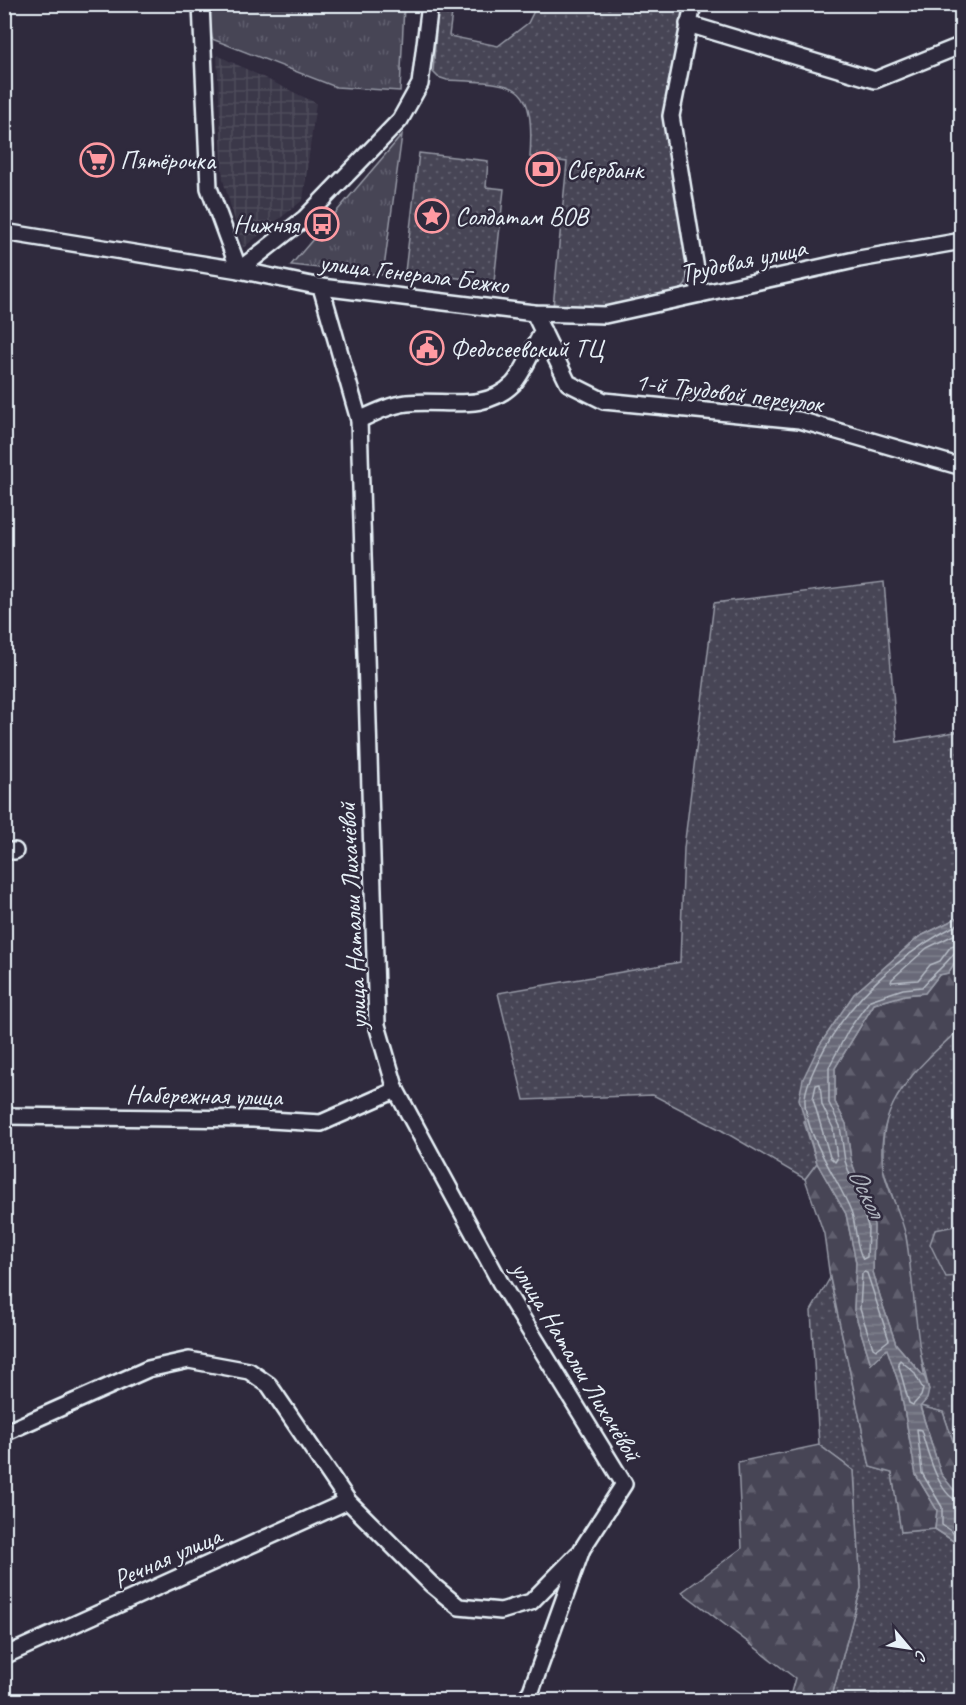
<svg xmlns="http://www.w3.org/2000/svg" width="966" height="1705" viewBox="0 0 966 1705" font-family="Caveat,sans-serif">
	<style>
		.industrial { fill: url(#industrial-grid) }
		.grass { fill: url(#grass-dots); stroke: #979aa6; stroke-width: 1.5 }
		.forest { fill: url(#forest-firs); stroke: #979aa6; stroke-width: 1.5 }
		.park { fill: url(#park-tufts); stroke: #979aa6; stroke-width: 1.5 }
		.water { fill: url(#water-rules); stroke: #9c9fab; stroke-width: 1.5 }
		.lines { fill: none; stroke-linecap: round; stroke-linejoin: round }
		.shore { stroke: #b5bbc5; stroke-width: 1.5 }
		.minor-casing { stroke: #e8f1f8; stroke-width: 20 }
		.minor { stroke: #2f2a3d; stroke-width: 15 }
		.labels { text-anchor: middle; stroke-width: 5; stroke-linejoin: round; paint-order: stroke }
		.poi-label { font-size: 26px; fill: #e8f1f8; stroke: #2f2a3d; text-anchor: start }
		.street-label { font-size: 26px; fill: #e8f1f8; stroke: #2f2a3d }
		.water-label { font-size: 27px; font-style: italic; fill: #afb4be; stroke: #2f2a3d }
	</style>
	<defs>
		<pattern id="industrial-grid" width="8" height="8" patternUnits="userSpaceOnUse" patternTransform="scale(1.5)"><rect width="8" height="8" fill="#3b3749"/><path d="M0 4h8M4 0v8" fill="none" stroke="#4e4b5b"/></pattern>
		<pattern id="grass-dots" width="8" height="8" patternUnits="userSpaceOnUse" patternTransform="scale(1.5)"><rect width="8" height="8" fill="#464455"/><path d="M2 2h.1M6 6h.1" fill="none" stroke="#615f6e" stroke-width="1.8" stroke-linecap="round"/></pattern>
		<pattern id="forest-firs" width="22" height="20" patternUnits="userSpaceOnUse" patternTransform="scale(1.5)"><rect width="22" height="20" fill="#464455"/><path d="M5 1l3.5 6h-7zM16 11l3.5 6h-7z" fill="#615f6e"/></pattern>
		<pattern id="park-tufts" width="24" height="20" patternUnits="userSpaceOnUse" patternTransform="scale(1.5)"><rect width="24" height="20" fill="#464455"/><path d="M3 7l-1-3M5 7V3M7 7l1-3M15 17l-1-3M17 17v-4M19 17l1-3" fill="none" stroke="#615f6e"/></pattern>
		<pattern id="water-rules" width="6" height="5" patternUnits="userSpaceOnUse" patternTransform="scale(1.5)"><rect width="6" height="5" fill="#696978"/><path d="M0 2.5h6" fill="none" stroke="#7e7f8c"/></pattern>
	</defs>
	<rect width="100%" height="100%" fill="#2f2a3d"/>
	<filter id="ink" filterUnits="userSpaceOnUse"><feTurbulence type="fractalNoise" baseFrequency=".0167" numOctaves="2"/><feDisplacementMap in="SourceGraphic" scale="12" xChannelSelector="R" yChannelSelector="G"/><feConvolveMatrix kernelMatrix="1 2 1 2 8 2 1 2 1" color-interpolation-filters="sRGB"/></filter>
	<g filter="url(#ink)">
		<polygon class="industrial" points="217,55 316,103 303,200 243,248 223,180"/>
		<g class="grass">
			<path d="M438,5H453L449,36L498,46L528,23L537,5H687L664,117L688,265L686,284L680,291L603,310L553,307L567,162L530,157C535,78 516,84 447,80L438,77L433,72Z"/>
			<polygon points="419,153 488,161 486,187 504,189 494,282 405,272"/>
			<polygon points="884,582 897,742 961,731 961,916 919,937 854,994 819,1046 804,1122 817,1163 805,1179 721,1130 653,1095 524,1100 498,993 680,962 684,848 714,603"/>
			<polygon points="961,1028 961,1464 943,1412 920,1406 929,1390 918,1343 906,1236 883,1169 883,1139 888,1110 920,1064"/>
			<polygon points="830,1278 870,1467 892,1473 901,1532 935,1529 961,1546 961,1700 831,1700 861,1588 854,1471 819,1445 811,1311"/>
		</g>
		<g class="forest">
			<path d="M961,953V1028C918,1066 874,1104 883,1168C887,1191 902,1214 906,1237C914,1284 915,1332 925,1378L896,1344L882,1303L873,1272L874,1225L851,1160L846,1124L835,1102V1068L874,1004L905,995L925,993L939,975L948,973Z"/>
			<polygon points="817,1163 846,1214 856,1262 854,1310 871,1364 887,1348 900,1387 916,1475 937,1510 935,1529 901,1532 892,1473 870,1467 830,1278 824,1234 805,1179"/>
			<polygon points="955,1226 961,1238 961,1276 946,1277 930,1244 935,1230"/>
			<polygon points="920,1406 943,1412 961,1464 961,1499 941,1474"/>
			<polygon points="819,1445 854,1471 861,1588 831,1700 794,1700 790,1696 795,1678 682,1592 742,1548 738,1462"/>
		</g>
		<g class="park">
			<polygon points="208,5 404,5 400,91 336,87 212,39"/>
			<polygon points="402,135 383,275 291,265"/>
		</g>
		<polygon class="water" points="961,916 961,953 948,973 939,975 925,993 905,995 874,1004 835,1068 835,1102 846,1124 851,1160 874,1225 873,1272 882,1303 896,1344 925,1378 929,1390 927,1399 920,1407 941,1474 961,1499 961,1546 935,1529 937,1510 916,1475 900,1387 887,1349 871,1364 854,1310 856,1262 846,1214 817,1163 799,1099 803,1079 819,1046 854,994 919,937"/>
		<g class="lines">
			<g class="shore">
				<path d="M962,922C899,954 848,999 817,1063C812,1074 806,1085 805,1098C803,1133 839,1180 851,1211C857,1226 855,1247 863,1259L867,1257L868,1226L845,1161L840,1126L829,1103V1067L849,1029L870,1000L903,989L922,987C933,974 945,966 955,952L962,950"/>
				<polyline points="962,931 927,948 892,979 891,982 918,980 930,965 940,961 951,946 962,943"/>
				<polygon points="820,1084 822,1105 833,1128 837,1159 835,1162 830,1157 813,1099 816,1085"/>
				<polygon points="864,1272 867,1273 889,1340 876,1350 873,1348 860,1309 862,1274"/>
				<polygon points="900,1360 914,1372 923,1389 921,1396 913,1405 909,1403 898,1363"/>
				<path d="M962,1502C939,1500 927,1449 921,1430L917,1429L922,1473L942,1507V1525L962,1539"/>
			</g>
			<defs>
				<g id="minor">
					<polyline points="201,4 209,188 239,270 305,218 400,120 420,84 430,4"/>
					<polyline points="693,4 671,116 700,294"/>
					<polyline points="688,24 875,80 962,45"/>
					<polyline points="4,232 239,270 321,287 534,313 605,315 859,259 962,241"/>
					<polyline points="321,287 359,420 377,1025 396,1090 500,1282 624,1484 582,1549 531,1691 524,1700"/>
					<polyline points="534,313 568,383 604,401 799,420 962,467"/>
					<path d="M359,420C374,413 390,405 407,403C444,399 484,413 513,384C525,371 533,347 543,331"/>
					<polyline points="4,851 15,851"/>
					<polyline points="4,1116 253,1119 321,1123 396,1090"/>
					<polyline points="4,1433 148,1369 189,1360 249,1371 269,1385 348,1501 431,1584 459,1607 501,1611 531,1602 578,1554"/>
					<polyline points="4,1656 348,1501"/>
				</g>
			</defs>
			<use href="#minor" class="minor-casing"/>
			<use href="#minor" class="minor"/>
		</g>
	</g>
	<defs>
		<symbol id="supermarket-ring" viewBox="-11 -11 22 22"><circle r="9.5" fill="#2f2a3d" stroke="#ff9aa2" stroke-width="1.5"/><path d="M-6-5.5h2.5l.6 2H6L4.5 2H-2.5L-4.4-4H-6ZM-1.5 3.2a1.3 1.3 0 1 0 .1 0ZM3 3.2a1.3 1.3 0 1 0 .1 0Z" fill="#ff9aa2"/></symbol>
		<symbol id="bank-ring" viewBox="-11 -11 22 22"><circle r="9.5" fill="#2f2a3d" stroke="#ff9aa2" stroke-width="1.5"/><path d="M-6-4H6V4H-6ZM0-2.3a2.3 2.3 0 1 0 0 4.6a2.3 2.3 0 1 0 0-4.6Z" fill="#ff9aa2"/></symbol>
		<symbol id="sight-ring" viewBox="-11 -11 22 22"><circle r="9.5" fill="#2f2a3d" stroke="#ff9aa2" stroke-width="1.5"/><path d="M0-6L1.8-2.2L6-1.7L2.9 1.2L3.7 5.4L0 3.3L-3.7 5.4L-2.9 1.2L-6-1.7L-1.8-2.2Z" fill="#ff9aa2"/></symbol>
		<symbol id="bus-ring" viewBox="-11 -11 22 22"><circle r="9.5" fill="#2f2a3d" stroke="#ff9aa2" stroke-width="1.5"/><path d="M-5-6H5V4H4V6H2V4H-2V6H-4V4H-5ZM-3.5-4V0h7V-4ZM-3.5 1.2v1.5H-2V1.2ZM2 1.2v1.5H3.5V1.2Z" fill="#ff9aa2"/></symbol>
		<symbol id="civic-ring" viewBox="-11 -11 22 22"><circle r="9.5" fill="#2f2a3d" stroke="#ff9aa2" stroke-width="1.5"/><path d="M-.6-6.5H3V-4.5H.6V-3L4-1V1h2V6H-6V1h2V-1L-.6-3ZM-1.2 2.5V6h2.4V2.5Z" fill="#ff9aa2"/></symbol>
	</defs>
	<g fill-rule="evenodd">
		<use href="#supermarket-ring" x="78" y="141" width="38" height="38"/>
		<use href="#bank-ring" x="524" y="150" width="38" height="38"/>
		<use href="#sight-ring" x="413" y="197" width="38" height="38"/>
		<use href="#bus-ring" x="303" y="205" width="38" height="38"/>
		<use href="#civic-ring" x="408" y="329" width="38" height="38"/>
	</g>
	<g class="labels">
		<g class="poi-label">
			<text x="120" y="169">Пятёрочка</text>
			<text x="566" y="178">Сбербанк</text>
			<text x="455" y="225">Солдатам ВОВ</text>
			<text x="299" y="233" text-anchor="end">Нижняя</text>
			<text x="450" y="357">Федосеевский ТЦ</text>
		</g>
		<g class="street-label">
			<text transform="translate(743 260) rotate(-12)" y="9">Трудовая улица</text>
			<text transform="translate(414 273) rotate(7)" y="9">улица Генерала Бежко</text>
			<text transform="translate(729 392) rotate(7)" y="9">1-й Трудовой переулок</text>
			<text transform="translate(352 916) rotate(-93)" y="9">улица Натальи Лихачёвой</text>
			<text transform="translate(204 1095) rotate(1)" y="9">Набережная улица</text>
			<text transform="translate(577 1361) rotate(59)" y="9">улица Натальи Лихачёвой</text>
			<text transform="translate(167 1557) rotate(-24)" y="9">Речная улица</text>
		</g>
		<g class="water-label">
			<text transform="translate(867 1192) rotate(64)" y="9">Оскол</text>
		</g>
	</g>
	<rect width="966" height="1705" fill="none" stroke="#2f2a3d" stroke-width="24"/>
	<rect x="12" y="12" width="942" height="1681" fill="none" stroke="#e8f1f8" stroke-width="2" filter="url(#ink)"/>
	<g transform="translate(909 1648) rotate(119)" stroke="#2f2a3d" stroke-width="4.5" paint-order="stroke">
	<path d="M0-4.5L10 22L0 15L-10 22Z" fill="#e8f1f8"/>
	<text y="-9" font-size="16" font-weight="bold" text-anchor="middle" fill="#e8f1f8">С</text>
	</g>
</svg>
